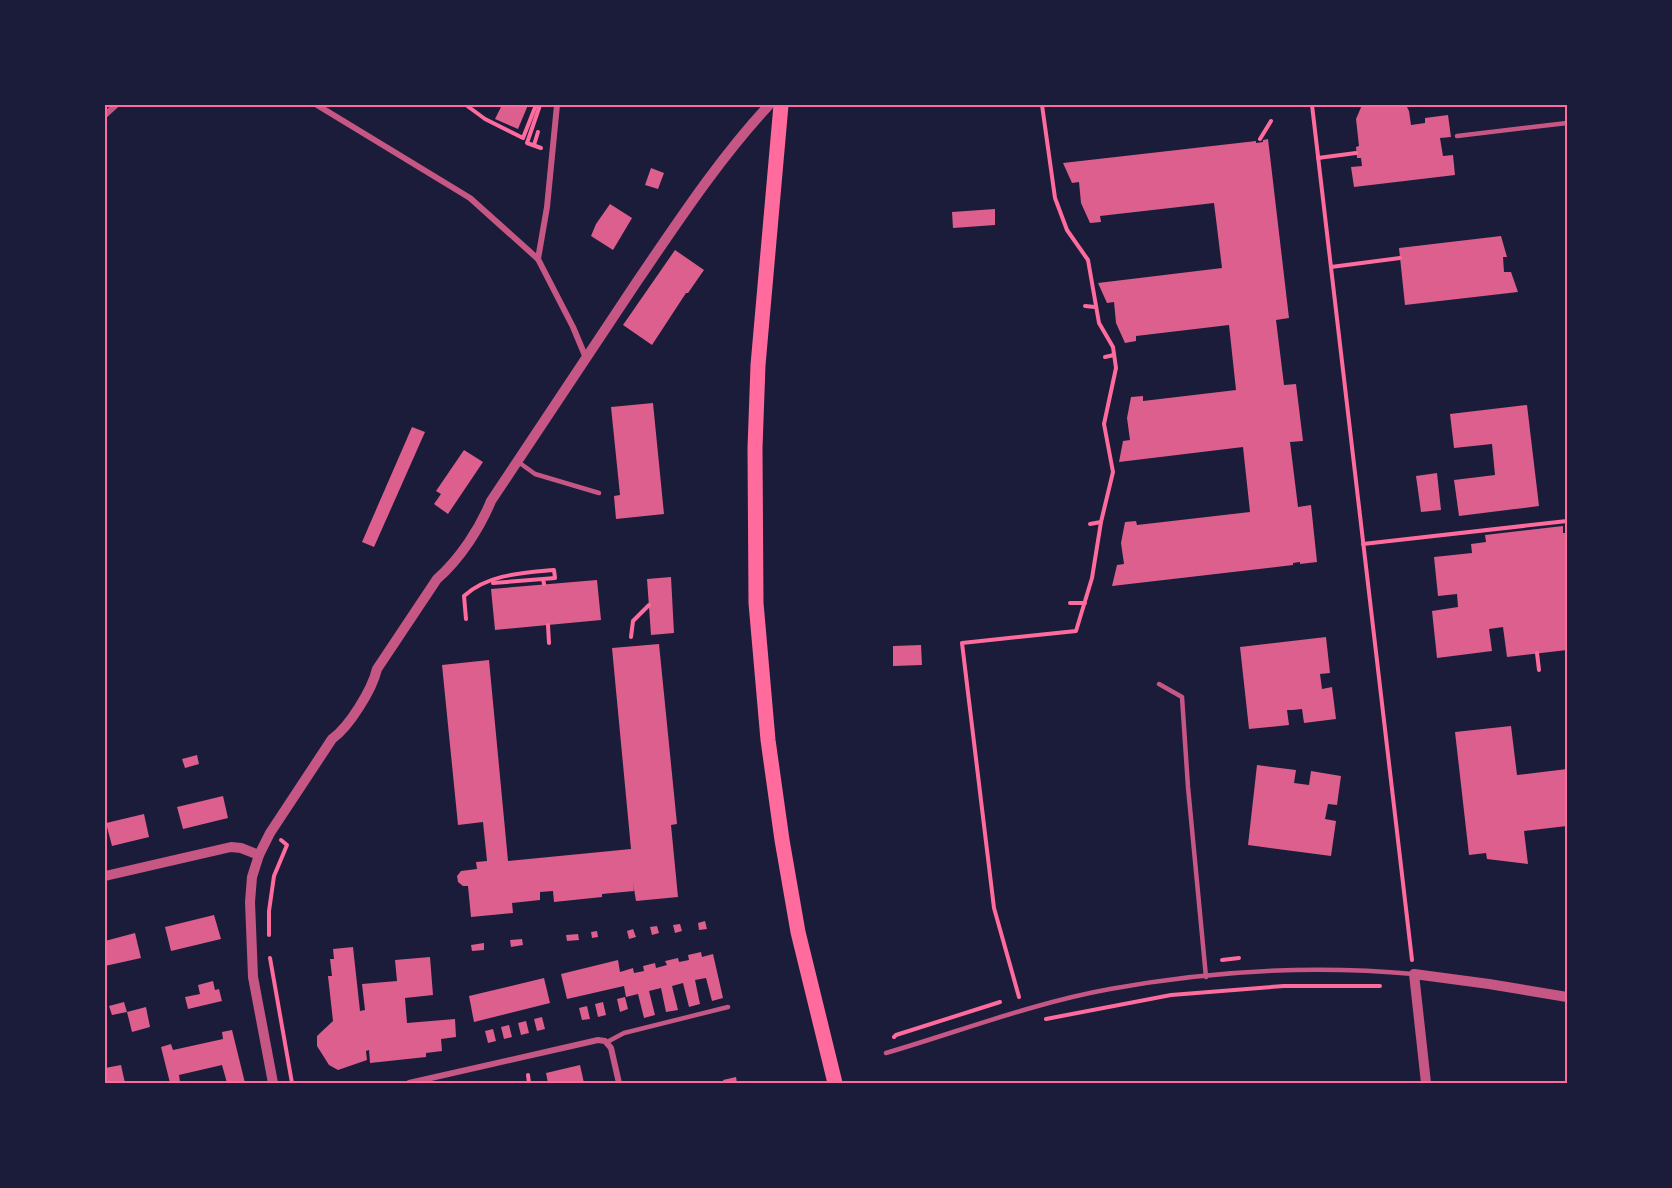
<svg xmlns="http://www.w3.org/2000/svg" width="1672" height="1188" viewBox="0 0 1672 1188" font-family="'PT Sans',sans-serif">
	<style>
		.building { fill: #dd5f8e }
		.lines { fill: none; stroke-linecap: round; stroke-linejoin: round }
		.path { stroke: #ff6b9d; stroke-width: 4 }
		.service { stroke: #c65784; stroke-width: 4.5 }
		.minor { stroke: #c65784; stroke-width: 6 }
		.tertiary { stroke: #c65784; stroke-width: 10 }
		.primary { stroke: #ff6b9d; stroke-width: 15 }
		.neatline { fill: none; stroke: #ff6b9d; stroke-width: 2 }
	</style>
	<rect width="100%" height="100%" fill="#1b1b3a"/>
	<g class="building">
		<polygon points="497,105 528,105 518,129 495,119 501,107"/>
		<polygon points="1362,105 1406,105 1409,111 1411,125 1425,123 1425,118 1448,115 1451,137 1440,138 1443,156 1453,155 1455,175 1354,187 1351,167 1362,166 1361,158 1357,158 1356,147 1359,146 1356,119"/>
		<polygon points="1268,139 1289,318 1276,320 1284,385 1296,384 1303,441 1290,442 1298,507 1311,505 1317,562 1300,564 1300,562 1293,563 1293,565 1112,586 1117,565 1124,564 1121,543 1125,522 1136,521 1137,525 1250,512 1243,447 1119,462 1123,441 1130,440 1127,418 1131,397 1143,396 1143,401 1236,390 1229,325 1136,336 1136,341 1125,343 1116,323 1114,302 1107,303 1098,283 1222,268 1214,203 1100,216 1101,222 1090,223 1081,203 1079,182 1072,183 1063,163 1256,141 1256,143 1263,142 1263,140"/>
		<polygon points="651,168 664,173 658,189 645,185"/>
		<polygon points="610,204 632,218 613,250 591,236 596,224"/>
		<polygon points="995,209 995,225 953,228 952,212"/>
		<polygon points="1501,236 1507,257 1503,257 1504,272 1511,272 1518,292 1405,305 1399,248"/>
		<polygon points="675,250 704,270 688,293 686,293 652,345 623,325"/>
		<polygon points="653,403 664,514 616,519 614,496 620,495 611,407"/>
		<polygon points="1527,405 1539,506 1459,516 1454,480 1495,475 1492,444 1454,448 1450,414"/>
		<polygon points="412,427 425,432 374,547 362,542"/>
		<polygon points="464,450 483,462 448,514 434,504 441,494 436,491"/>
		<polygon points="1437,473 1441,510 1421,512 1416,476"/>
		<polygon points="1563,526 1563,533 1567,533 1567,650 1507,657 1503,627 1489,629 1492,651 1437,658 1432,611 1458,607 1457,594 1438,596 1434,557 1472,553 1471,544 1486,542 1485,535"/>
		<polygon points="671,577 674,633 651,635 647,579"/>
		<polygon points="597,580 601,620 495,630 491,589"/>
		<polygon points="1326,637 1330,673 1320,674 1322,689 1332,687 1336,719 1304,723 1302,709 1293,710 1287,710 1289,725 1249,729 1240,647"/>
		<polygon points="659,644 677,824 671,825 678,897 636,901 633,883 634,891 602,894 602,897 554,902 553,891 540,892 540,900 512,903 513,913 471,917 468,886 463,886 458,882 457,876 461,871 477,869 476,862 487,861 483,822 458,825 442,665 489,660 508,861 631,849 612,648"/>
		<polygon points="921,645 922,665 893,666 893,646"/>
		<polygon points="1511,726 1517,775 1567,769 1567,826 1524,831 1528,864 1487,859 1486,853 1469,855 1455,732"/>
		<polygon points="197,755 199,764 185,768 182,759"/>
		<polygon points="1257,765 1296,770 1294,783 1309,785 1311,771 1341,776 1337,805 1328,804 1325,819 1336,821 1331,856 1248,845"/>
		<polygon points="223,796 228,818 183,829 177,807"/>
		<polygon points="144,814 149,837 112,846 106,823"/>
		<polygon points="214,915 221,939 171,951 165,927"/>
		<polygon points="705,921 707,929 699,930 698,923"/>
		<polygon points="680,924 682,931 675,933 673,925"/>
		<polygon points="657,926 659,933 652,935 650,927"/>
		<polygon points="633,929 636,937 629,939 627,931"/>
		<polygon points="597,931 598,937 592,938 591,932"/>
		<polygon points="135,933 141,958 105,966 105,941"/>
		<polygon points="578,934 579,940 567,941 566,935"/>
		<polygon points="522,939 523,945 511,947 510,940"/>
		<polygon points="484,943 484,950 472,951 471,945"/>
		<polygon points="353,947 360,1011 365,1010 362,984 397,981 395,960 430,957 433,995 405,998 407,1023 455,1019 456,1037 441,1039 442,1051 426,1053 426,1057 370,1063 369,1050 366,1051 367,1060 338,1070 329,1065 317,1046 317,1036 333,1021 328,976 332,976 330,959 334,959 333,949"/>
		<polygon points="701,952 702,957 713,954 723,998 712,1001 706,978 695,980 700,1004 689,1007 683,983 672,986 678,1010 666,1012 661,988 649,991 655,1015 644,1018 638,994 626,997 624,986 567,999 561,974 618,960 620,972 633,968 634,973 644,971 643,966 655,963 656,968 667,965 665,961 678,958 679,962 689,960 688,955"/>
		<polygon points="544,978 550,1003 474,1022 469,996"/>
		<polygon points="213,981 215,990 219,989 222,1001 188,1009 185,997 200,994 198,985"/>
		<polygon points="625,997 628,1009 620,1012 617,999"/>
		<polygon points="124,1002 127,1012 112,1015 109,1006"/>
		<polygon points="603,1002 606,1015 598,1017 595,1004"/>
		<polygon points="587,1006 590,1019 582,1020 579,1008"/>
		<polygon points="146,1007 150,1027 132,1032 127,1012"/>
		<polygon points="542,1017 545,1029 537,1031 534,1019"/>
		<polygon points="526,1021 529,1033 521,1035 518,1023"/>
		<polygon points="509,1025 512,1037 504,1039 501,1027"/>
		<polygon points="493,1029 496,1041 488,1043 485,1031"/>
		<polygon points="232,1030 245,1083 227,1083 222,1065 179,1075 180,1082 170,1083 161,1047 171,1044 173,1050 223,1039 222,1032"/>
		<polygon points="121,1065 125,1083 105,1083 105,1068"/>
		<polygon points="580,1065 584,1083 548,1083 546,1073"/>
		<polygon points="736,1077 737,1083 724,1083 723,1080"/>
	</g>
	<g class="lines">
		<g class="path">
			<polyline points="466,105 485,119 523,138 536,105"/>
			<polyline points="540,105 527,143 541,148"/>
			<polyline points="1312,105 1412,960"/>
			<polyline points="1260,139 1271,121"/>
			<polyline points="534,145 538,132"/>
			<polyline points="1318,158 1356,153"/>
			<polyline points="1331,267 1400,258"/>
			<polyline points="1085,306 1095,307"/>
			<polyline points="1105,357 1114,355"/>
			<polyline points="1090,524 1101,522"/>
			<polyline points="1363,544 1567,521"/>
			<polyline points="493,583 543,579"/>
			<polyline points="1070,603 1085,603"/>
			<path d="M466,619L464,596C488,574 523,573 554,570L555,578L543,579L544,584"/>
			<polyline points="548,625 549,643"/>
			<polyline points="631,637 633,621 649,605"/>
			<polyline points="1537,653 1539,670"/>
			<polyline points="269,935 269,911 274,876 287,845 281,840"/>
			<polyline points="270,958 292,1083"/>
			<polyline points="1222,960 1239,958"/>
			<polyline points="1019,997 994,908 962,643 1076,631 1092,578 1101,522 1113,472 1104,424 1116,368 1113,347 1099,323 1088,260 1067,230 1055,198 1042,105"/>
			<polyline points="1046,1019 1171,995 1284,986 1380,986"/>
			<polyline points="894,1037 896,1035 1000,1002"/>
			<polyline points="528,1075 529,1083"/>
		</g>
		<g class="service">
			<polyline points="1457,136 1567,123"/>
			<polyline points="517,461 535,474 599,493"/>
			<polyline points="1159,684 1182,697 1188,787 1206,977"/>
			<polyline points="607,1042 624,1033 728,1007"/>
			<path d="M886,1053C961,1031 1033,1003 1110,989C1209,971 1314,965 1414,974"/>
		</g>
		<g class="minor">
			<polyline points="317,105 470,198 538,259 573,327 586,358"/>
			<polyline points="105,115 116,105"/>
			<polyline points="538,259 547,207 557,105"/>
			<polyline points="409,1083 598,1040 605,1041 611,1048 619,1083"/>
		</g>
		<g class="tertiary">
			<polyline points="105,876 231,847 241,848 259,855"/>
			<path d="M273,1083L253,977L250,902L252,877L259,855L270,833L332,739C349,727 372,690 377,669L437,579C460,559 480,528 491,501C540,427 589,354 638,280C679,220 719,159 769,105"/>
			<polyline points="1426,1083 1414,974 1489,984 1567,997"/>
		</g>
		<polyline class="primary" points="781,105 758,365 755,448 756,603 768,740 782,840 798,932 835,1083"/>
	</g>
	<rect width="1672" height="1188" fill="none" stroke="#1b1b3a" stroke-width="213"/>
	<rect x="106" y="106" width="1460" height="976" class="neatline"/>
</svg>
